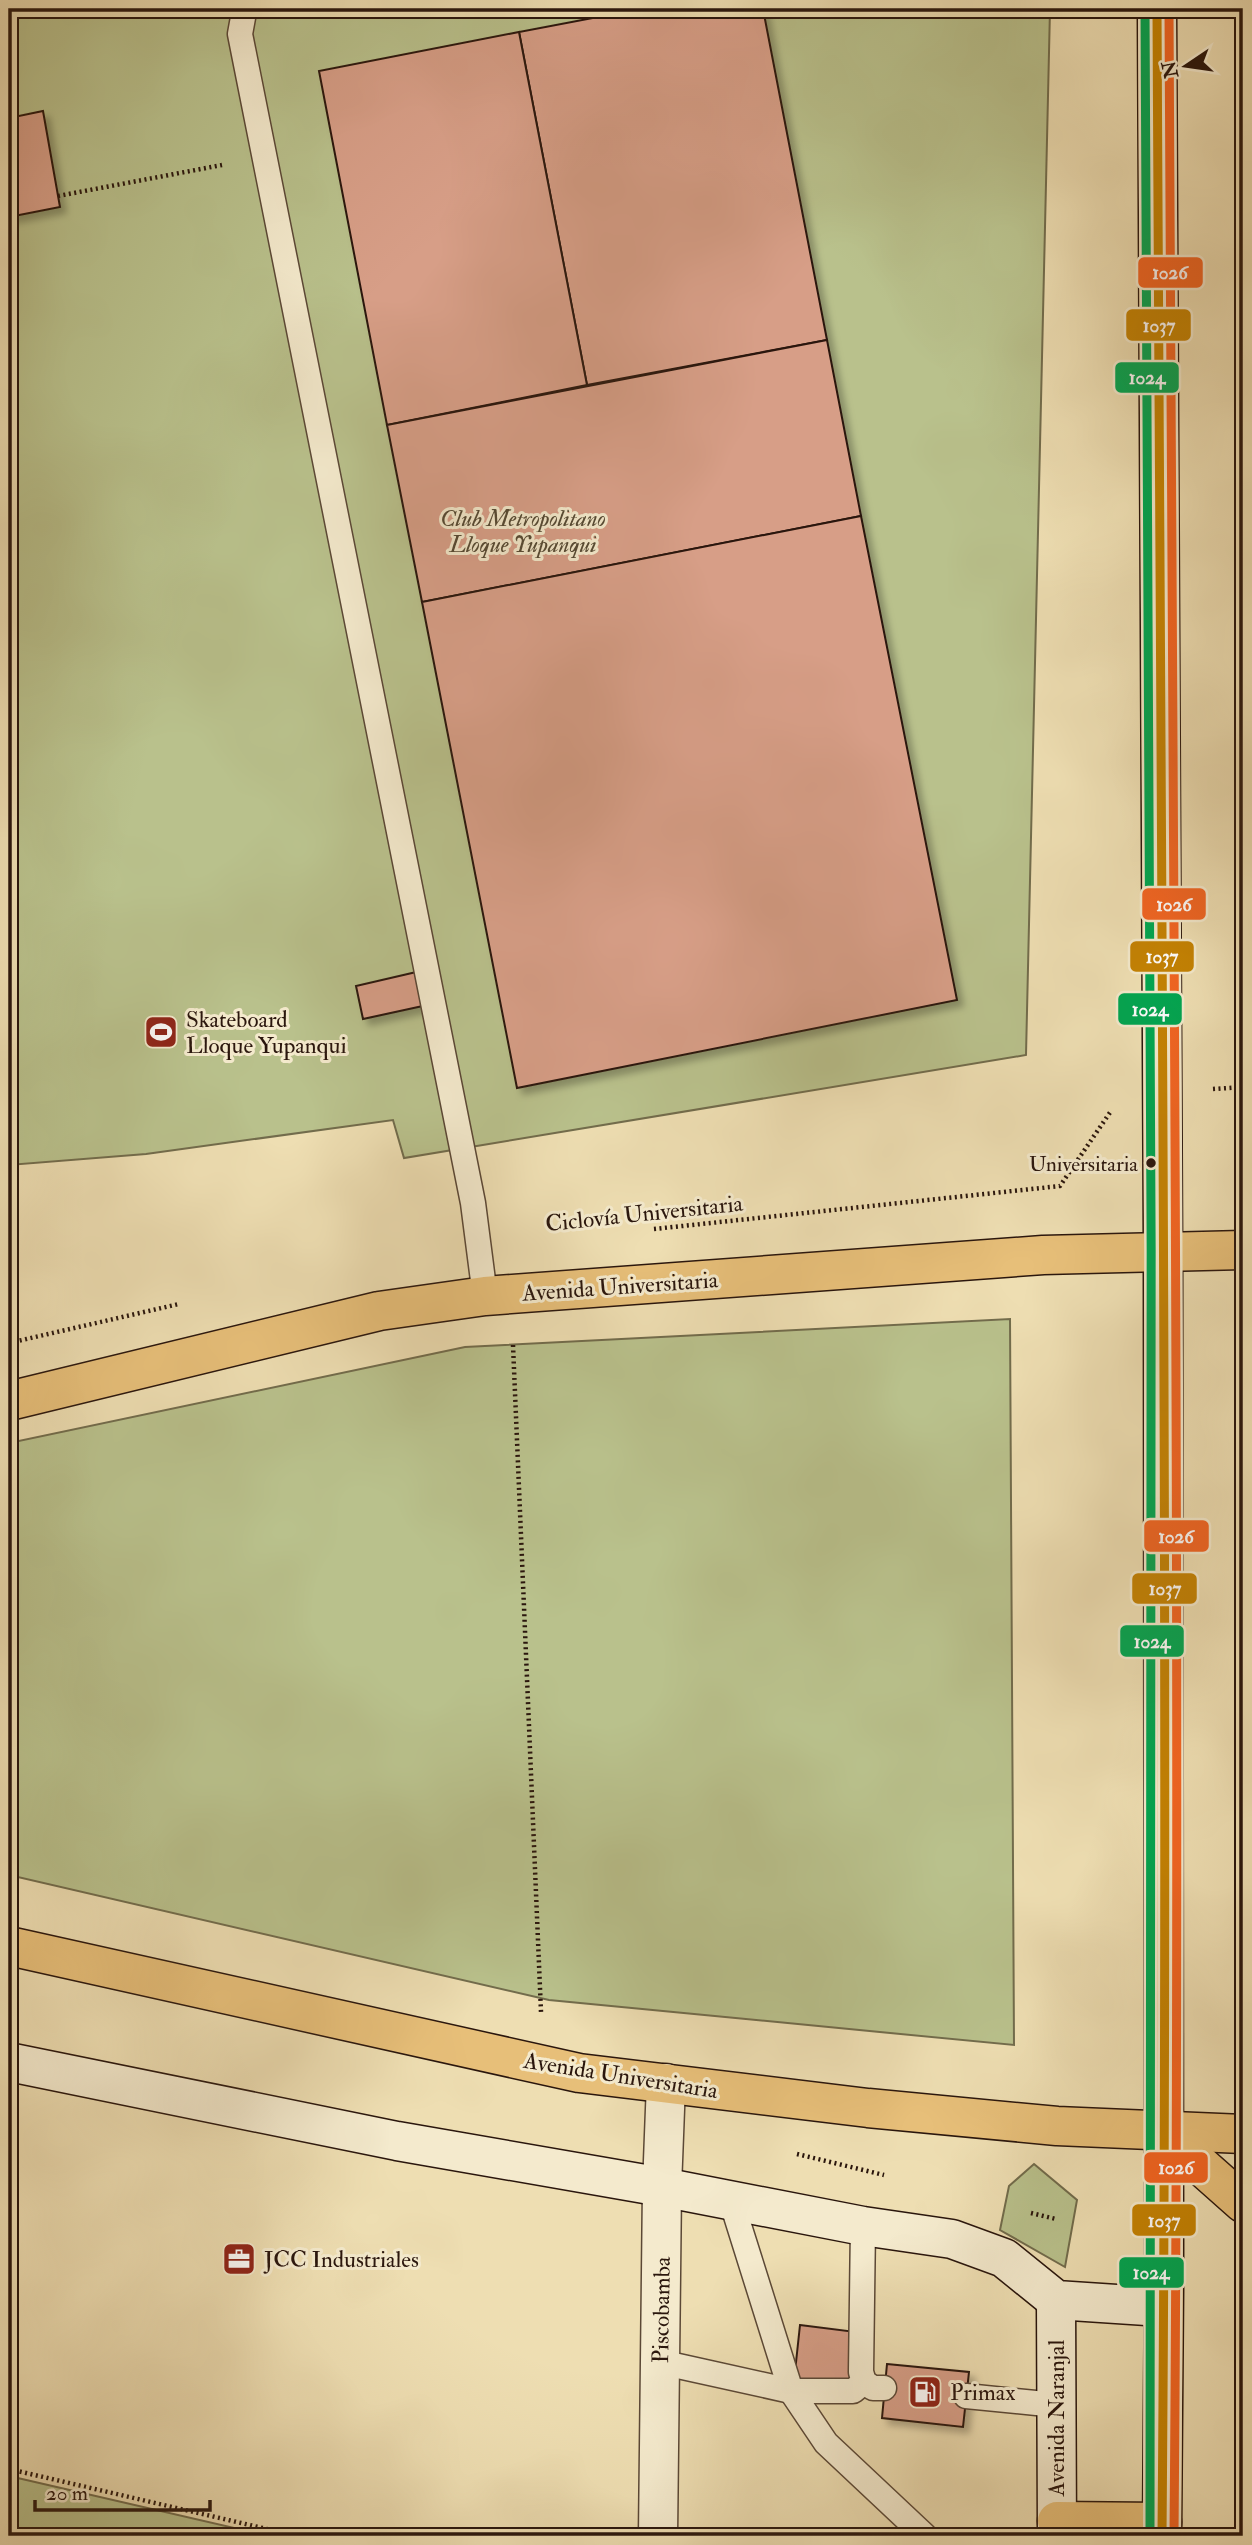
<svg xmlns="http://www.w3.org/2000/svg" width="1252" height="2545" viewBox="0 0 1252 2545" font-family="'IM FELL Double Pica',serif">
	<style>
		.green { fill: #b9c18c; stroke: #726c4c; stroke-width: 2 }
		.building { fill: #d79e87; stroke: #2a160d; stroke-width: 2; filter: url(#shadow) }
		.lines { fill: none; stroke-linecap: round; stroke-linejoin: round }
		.service-casing { stroke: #5b4836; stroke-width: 27 }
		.minor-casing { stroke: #5b4836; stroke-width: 41 }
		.secondary-casing { stroke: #2a160d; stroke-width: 41 }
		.primary-casing { stroke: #2a160d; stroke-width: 41 }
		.trunk-casing { stroke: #2a160d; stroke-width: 41 }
		.path { stroke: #2a160d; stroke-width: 4.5; stroke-dasharray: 2 3.5; stroke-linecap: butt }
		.service { stroke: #f4eacd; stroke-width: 24 }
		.minor { stroke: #f4eacd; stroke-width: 38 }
		.secondary { stroke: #f4eacd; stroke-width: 38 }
		.primary { stroke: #e7bf79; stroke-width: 38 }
		.trunk { stroke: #e7bf79; stroke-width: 38 }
		.bus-1-casing { stroke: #f4eacd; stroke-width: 14 }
		.bus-2-casing { stroke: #f4eacd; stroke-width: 14 }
		.bus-3-casing { stroke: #f4eacd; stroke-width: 14 }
		.bus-1 { stroke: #c48203; stroke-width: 9 }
		.bus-2 { stroke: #00a651; stroke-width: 9 }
		.bus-3 { stroke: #f26522; stroke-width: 9 }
		.bus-dot { fill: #2a160d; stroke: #f4eacd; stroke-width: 2.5 }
		.labels { text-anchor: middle; stroke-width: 6; stroke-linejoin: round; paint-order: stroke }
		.bus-label { font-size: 21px; fill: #2a160d; stroke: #f4eacd; text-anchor: end }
		.park-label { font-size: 23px; font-style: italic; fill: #554933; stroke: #f4eacd }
		.poi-label { font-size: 23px; fill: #2a160d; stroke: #f4eacd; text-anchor: start }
		.street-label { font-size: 23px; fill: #2a160d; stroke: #f4eacd }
		.line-badge { stroke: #f4eacd; stroke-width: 2.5 }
		.badge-label { font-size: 19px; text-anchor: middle; font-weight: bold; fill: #fff }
	</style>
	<defs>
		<filter id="shadow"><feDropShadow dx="6" dy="6" stdDeviation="3.5" flood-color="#0004"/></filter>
	</defs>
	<rect width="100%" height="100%" fill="#eedeb2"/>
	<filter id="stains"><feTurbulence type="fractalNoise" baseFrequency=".00286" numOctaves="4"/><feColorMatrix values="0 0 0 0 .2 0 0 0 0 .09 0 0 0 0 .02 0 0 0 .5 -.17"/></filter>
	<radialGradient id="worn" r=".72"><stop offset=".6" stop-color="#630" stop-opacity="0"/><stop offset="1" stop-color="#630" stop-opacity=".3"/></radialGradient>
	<g class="green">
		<polygon points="9,9 1050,9 1026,1055 404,1158 393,1120 146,1154 9,1165"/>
		<polygon points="1010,1319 1014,2045 549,2000 9,1875 9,1443 465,1347"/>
		<polygon points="1034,2164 1077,2200 1065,2267 1000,2230 1009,2186"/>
		<polygon points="9,2476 269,2536 9,2536"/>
	</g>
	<g class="building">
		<polygon points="640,9 763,9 827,340 587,385 519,32"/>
		<polygon points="519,32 587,385 387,425 319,71"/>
		<polygon points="43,111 60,207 9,217 9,118"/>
		<polygon points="827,340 861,516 422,602 387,425"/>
		<polygon points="861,516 957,1000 517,1088 422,602"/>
		<polygon points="425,970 432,1004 363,1019 356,986"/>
		<polygon points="800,2325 856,2332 851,2387 794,2381"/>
		<polygon points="887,2364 969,2372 963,2427 882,2418"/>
	</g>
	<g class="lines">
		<defs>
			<g id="service">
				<polyline points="247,9 244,12 240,34 473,1203 485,1296"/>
				<polyline points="731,2200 791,2391 826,2443 925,2536"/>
				<polyline points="863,2226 861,2372 864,2382 873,2388 884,2388"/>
				<polyline points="660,2362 791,2391 853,2391 864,2382"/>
				<polyline points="966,2396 1056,2405"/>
			</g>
			<polyline id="minor" points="658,2536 662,2187 666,2083"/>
			<g id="secondary">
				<polyline points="9,2062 397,2141 662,2187 863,2226 952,2239 1004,2258 1056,2300 1162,2307"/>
				<polyline points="1056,2300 1057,2536"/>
			</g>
			<g id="primary">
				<polyline points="9,1401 379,1311 485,1296 1043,1255 1243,1250"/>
				<polyline points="9,1946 579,2073 868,2108 1057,2126 1243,2134"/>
			</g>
			<g id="trunk">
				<polyline points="1157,9 1163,1251 1164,2285 1162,2536"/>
				<polyline points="1163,2132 1243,2203"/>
				<polyline points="1057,2521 1162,2522"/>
			</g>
		</defs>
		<use href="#service" class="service-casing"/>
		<use href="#minor" class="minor-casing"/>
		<use href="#secondary" class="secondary-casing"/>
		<use href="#primary" class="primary-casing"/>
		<use href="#trunk" class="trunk-casing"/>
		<g class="path">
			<polyline points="58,196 222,165"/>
			<polyline points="1213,1089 1243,1087"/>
			<polyline points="654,1229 1060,1186 1111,1111"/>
			<polyline points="9,1343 179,1304"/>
			<polyline points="513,1345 541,2012"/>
			<polyline points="797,2154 884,2175"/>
			<polyline points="1031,2213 1056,2219"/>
			<polyline points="9,2469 297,2536"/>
		</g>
		<use href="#service" class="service"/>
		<use href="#minor" class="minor"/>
		<use href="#secondary" class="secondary"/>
		<use href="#primary" class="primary"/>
		<use href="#trunk" class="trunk"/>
		<defs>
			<path id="bus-1" d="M1157,9C1161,851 1169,1694 1162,2536"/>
			<path id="bus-2" d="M1145,9C1149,851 1156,1694 1150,2536"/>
			<path id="bus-3" d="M1169,9C1173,851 1181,1694 1174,2536"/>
		</defs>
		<use href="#bus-1" class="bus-1-casing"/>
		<use href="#bus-2" class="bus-2-casing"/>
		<use href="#bus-3" class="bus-3-casing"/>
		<use href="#bus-1" class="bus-1"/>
		<use href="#bus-2" class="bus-2"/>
		<use href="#bus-3" class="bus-3"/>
	</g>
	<defs>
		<symbol id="stadium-square" viewBox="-11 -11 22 22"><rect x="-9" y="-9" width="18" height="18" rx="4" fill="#8f2418" stroke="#f4eacd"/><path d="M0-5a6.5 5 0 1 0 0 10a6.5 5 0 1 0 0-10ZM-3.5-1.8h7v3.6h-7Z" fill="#fff"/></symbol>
		<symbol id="office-square" viewBox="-11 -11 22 22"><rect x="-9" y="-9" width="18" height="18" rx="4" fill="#8f2418" stroke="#f4eacd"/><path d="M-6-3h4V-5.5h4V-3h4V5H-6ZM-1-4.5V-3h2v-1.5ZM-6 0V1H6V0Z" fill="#fff"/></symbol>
		<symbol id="fuel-square" viewBox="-11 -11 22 22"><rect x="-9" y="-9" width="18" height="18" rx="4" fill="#8f2418" stroke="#f4eacd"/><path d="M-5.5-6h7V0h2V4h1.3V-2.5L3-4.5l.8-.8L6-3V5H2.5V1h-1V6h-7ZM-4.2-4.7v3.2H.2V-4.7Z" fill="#fff"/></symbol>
	</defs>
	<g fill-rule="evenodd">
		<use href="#stadium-square" x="142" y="1013" width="38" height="38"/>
		<use href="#office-square" x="220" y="2240" width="38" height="38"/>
		<use href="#fuel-square" x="906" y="2373" width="38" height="38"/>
	</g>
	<circle class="bus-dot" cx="1151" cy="1163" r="6"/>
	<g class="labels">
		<g class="bus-label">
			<text x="1138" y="1171">Universitaria</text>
		</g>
		<g class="park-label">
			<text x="523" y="526">Club Metropolitano<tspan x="523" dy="26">Lloque Yupanqui</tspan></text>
		</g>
		<g class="poi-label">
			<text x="186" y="1027">Skateboard<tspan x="186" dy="26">Lloque Yupanqui</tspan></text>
			<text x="264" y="2267">JCC Industriales</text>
			<text x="950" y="2400">Primax</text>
		</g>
		<g class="street-label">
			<text transform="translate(644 1213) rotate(-6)" y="8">Ciclovía Universitaria</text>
			<text transform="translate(620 1286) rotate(-4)" y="8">Avenida Universitaria</text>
			<text transform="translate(621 2075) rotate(9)" y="8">Avenida Universitaria</text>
			<text transform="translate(661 2310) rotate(-89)" y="8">Piscobamba</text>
			<text transform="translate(1056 2418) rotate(-90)" y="8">Avenida Naranjal</text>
		</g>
	</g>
	<g class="line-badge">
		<rect x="1137" y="256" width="67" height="33" rx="7" fill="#f26522"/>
		<rect x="1125" y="308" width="67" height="34" rx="7" fill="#c48203"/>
		<rect x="1114" y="361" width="66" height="33" rx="7" fill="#00a651"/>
		<rect x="1141" y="887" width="66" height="34" rx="7" fill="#f26522"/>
		<rect x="1129" y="940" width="66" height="33" rx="7" fill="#c48203"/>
		<rect x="1117" y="992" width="66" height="34" rx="7" fill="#00a651"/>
		<rect x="1143" y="1519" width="67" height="34" rx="7" fill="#f26522"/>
		<rect x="1131" y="1572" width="67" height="33" rx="7" fill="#c48203"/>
		<rect x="1119" y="1624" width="66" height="34" rx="7" fill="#00a651"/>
		<rect x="1143" y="2151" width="66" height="33" rx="7" fill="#f26522"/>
		<rect x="1131" y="2203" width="66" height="34" rx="7" fill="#c48203"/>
		<rect x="1118" y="2256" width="67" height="33" rx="7" fill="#00a651"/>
	</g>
	<g class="badge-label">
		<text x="1170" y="279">1026</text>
		<text x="1159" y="332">1037</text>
		<text x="1147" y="384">1024</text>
		<text x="1174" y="911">1026</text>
		<text x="1162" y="963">1037</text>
		<text x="1150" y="1016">1024</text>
		<text x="1176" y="1543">1026</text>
		<text x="1165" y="1595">1037</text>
		<text x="1152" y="1648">1024</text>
		<text x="1176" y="2174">1026</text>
		<text x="1164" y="2227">1037</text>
		<text x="1151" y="2279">1024</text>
	</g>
	<rect width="1252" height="2545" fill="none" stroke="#eedeb2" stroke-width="35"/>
	<rect x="10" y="10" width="1231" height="2524" fill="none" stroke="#2a160d" stroke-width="3.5"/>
	<rect x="18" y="18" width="1217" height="2510" fill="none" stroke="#2a160d" stroke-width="2"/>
	<g transform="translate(1186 66) rotate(257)" stroke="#f4eacd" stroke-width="5" paint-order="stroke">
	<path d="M0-5L12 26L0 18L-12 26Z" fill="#2a160d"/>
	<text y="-10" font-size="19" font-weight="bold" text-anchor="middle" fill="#2a160d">N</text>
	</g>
	<path d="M35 2500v10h175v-10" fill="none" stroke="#2a160d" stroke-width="3.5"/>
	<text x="46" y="2500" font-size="21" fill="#2a160d" stroke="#f4eacd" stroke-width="5" paint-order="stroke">20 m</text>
	<rect width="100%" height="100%" filter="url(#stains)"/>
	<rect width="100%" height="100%" fill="url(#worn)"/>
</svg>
